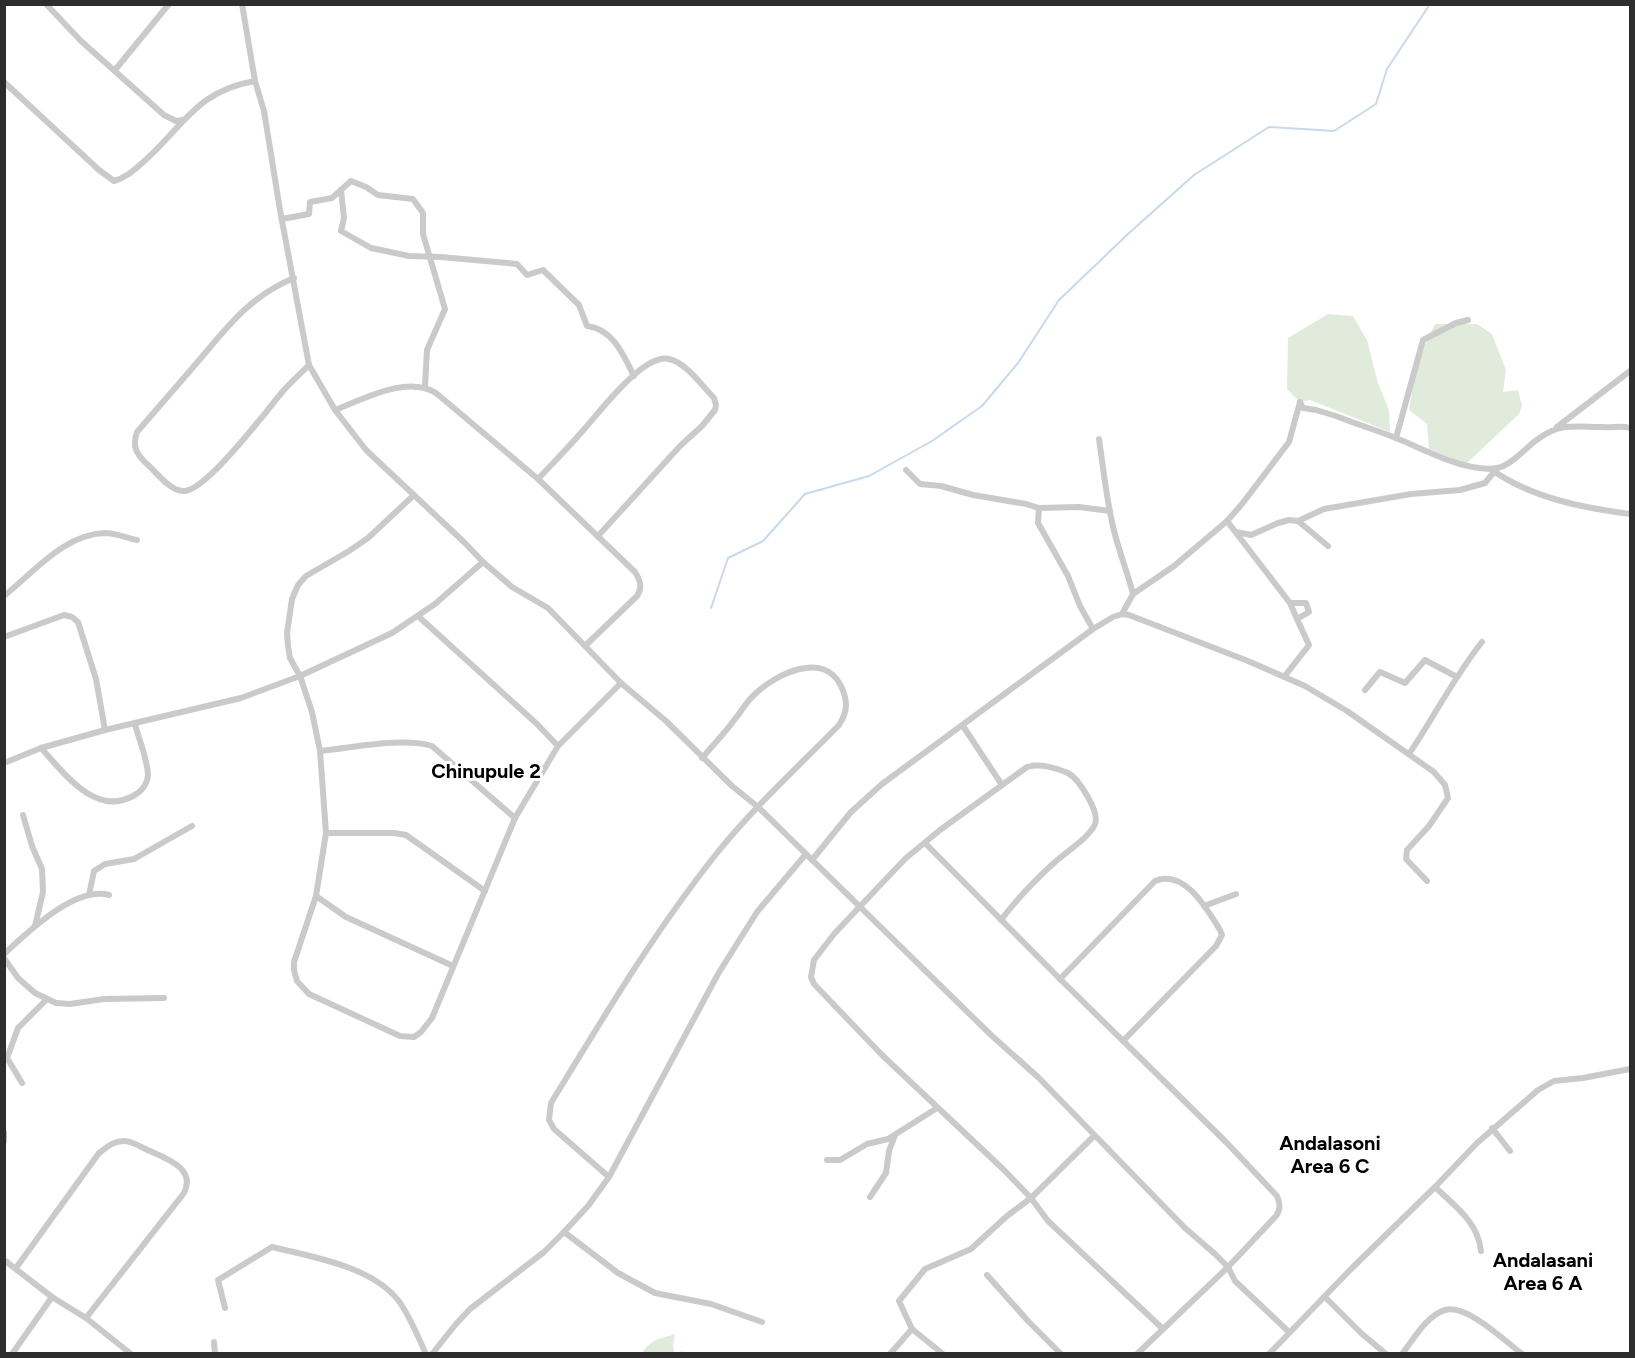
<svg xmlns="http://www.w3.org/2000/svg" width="1635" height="1358" viewBox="0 0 1635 1358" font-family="Figtree,sans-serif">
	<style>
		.green { fill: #e1ebdb }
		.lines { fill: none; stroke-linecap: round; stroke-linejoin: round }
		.stream { stroke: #c7d9eb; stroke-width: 2 }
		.street { stroke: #cacaca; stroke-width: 6 }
		.labels { text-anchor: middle; stroke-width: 6; stroke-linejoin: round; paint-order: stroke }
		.quarter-label { font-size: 20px; font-weight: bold; fill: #000; stroke: #fff }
	</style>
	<rect width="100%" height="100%" fill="#fff"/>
	<g class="green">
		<polygon points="1328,314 1353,316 1367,340 1378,383 1389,410 1390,432 1310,400 1300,402 1287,389 1288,338"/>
		<polygon points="1435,324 1477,324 1492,334 1506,370 1503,392 1518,390 1522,406 1519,414 1466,464 1429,449 1427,424 1409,410 1417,361"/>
		<path d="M675,1334L673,1345L674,1353L683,1351V1353H642C653,1338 657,1340 675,1334Z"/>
	</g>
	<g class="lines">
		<polyline class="stream" points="711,608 728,558 763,541 805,494 869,476 932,441 982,406 1018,363 1059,300 1128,234 1194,175 1269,127 1334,131 1376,104 1387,69 1430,4"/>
		<g class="street">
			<polyline points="46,4 81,41 164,115 176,121 182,120"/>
			<polyline points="242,4 255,81 264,111 280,210 309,365 335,410 366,450 465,543 483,562 512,587 548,608 621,683 666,721 732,786 758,807 991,1035 1039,1078 1185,1228 1215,1254 1228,1267 1235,1281 1289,1332"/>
			<polyline points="115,70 169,4"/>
			<path d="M4,82L99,170L114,181C125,178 133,171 141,164C183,128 195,91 255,81"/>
			<path d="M341,190L344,218L341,231L371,248L409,256L441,257L517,264L527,275L543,270L579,305L587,326C613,329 623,354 634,376"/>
			<polyline points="282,219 309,214 310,202 332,198 351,181 366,187 378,195 413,199 423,213 423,234 445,309 427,350 425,386"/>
			<path d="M294,278C248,297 226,329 195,365C175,388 156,410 137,432C132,446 136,454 147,464C156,472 170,491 183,491C205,493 267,410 283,391C291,382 300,374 309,365"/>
			<path d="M1300,402L1303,408L1316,410L1336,416C1356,424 1376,430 1396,438C1424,449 1466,473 1497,468C1512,465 1525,448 1538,439C1561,422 1577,427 1603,427C1613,428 1621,425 1630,428"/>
			<path d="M335,410C364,399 407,375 436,393L538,479L635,572C640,580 643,587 637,596L586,645"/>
			<polyline points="1557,427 1630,371"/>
			<polyline points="1396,438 1423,340 1456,323 1468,320"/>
			<path d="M1099,439C1103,466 1106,495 1112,522C1117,547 1127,570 1133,594"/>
			<polyline points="906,470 920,484 941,486 973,495 1026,504 1039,508 1079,507 1110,511"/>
			<path d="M1492,470C1532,498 1583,508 1630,514"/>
			<path d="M538,479C552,464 566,450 579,435C596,417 642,353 669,359C687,363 702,386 714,398L716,405L715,410L702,426L680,446L598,536"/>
			<polyline points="414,495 368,538 349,551 306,576 298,585 292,599 287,633 288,646 290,658 300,676 312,712 320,751 326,833 316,896 294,962 294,970 297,981 309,994 400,1036 414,1037 421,1032 432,1018 515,818 558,746 621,683"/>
			<polyline points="1039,508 1038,523 1068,576 1080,606 1093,629"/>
			<polyline points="1227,521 1290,603 1306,603 1309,612 1297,619 1290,603"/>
			<polyline points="1298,521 1324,509 1411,494 1460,490 1485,483 1494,472"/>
			<polyline points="1236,532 1251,535 1278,523 1289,520 1298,521 1328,546"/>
			<path d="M4,596C33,573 64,534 105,533C116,533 126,538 137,540"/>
			<polyline points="1122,614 1133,594 1174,566 1227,521 1242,504 1289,442 1300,402"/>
			<polyline points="419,617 537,724 558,746"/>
			<polyline points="4,637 64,615 72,617 78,622 96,679 105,730"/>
			<polyline points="1284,677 1309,645 1297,619"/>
			<polyline points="1365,690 1380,672 1405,683 1425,660 1457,677"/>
			<polyline points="963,726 1002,785"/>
			<path d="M41,748C63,772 95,817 133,796C141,792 148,784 148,774C147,758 139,740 135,724"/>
			<path d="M320,751C352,748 403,737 432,746L515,818"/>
			<path d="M1409,754C1434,717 1454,677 1482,642"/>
			<polyline points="4,763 41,748 105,730 241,698 300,676 392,633 435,604 483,562"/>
			<polyline points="23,815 32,846 42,869 43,892 35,926"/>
			<polyline points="326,833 394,833 406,835 485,891"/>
			<path d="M925,843L1060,979L1226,1142L1277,1196C1280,1204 1281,1209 1276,1216L1228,1267L1137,1354"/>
			<polyline points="812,860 851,812 882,784 1093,629 1113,617 1122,614 1129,615 1248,661 1305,686 1347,711 1434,772 1445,785 1448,798 1429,826 1407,850 1406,859 1427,881"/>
			<polyline points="89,895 94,871 105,864 134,859 192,826"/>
			<polyline points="316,896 346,917 453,966"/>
			<polyline points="1204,906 1236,894"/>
			<path d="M1001,920C1017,899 1035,880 1055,862C1066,852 1090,837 1095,824C1100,812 1079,779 1068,773C1057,768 1039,763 1027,767L940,830L906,858L884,881L834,934L814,960L811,977L814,984L882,1055L1003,1169L1031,1198L1048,1221L1162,1328"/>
			<path d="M4,954C28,932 75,886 109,895"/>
			<polyline points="4,958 18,978 35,993 56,1003 70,1004 104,999 164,998"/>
			<path d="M1060,979L1155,881C1185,869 1207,909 1220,930L1222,935L1216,946L1123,1041"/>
			<polyline points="22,1083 7,1058 18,1028 47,999"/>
			<polyline points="1492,1128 1510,1151"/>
			<polyline points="4,1132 4,1141"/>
			<polyline points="827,1160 840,1160 867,1144 888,1139 937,1108"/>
			<path d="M609,1177L554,1129L549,1120L551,1103C603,1018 654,932 717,853C754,807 798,767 839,725C848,711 848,701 841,686C824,650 776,674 755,694C747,701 742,710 735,719C725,733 713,745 702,758"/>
			<path d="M1435,1187C1455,1206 1478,1222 1481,1251"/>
			<polyline points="870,1197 886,1173 889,1151 895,1135"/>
			<polyline points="564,1232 618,1273 655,1293 711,1304 762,1322"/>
			<polyline points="4,1260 52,1297 86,1318 131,1354"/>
			<path d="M16,1268L99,1153C107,1147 113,1141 124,1141C133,1141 142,1148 150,1151C168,1159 196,1169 184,1193L86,1318"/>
			<polyline points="987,1275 1028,1321 1061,1354"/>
			<polyline points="1325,1297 1361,1333 1386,1354"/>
			<path d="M225,1308L218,1280L272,1247C312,1257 371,1266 398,1300C409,1314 418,1337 426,1354"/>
			<polyline points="214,1342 215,1354"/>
			<polyline points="12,1354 52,1297"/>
			<polyline points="432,1354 456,1324 470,1309 544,1252 564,1232 588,1206 609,1177 718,974 757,912 806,854"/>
			<polyline points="890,1354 912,1329"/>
			<polyline points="943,1354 912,1329 899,1301 925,1269 971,1249 1007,1216 1031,1198 1094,1136"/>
			<polyline points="1269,1354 1351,1269 1435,1187 1477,1143 1538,1090 1554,1081 1583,1078 1630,1069"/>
			<path d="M1402,1354C1413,1340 1427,1315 1445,1310C1467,1304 1505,1341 1522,1354"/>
		</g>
	</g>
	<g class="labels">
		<g class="quarter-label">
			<text x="486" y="778">Chinupule 2</text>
			<text x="1330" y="1150">Andalasoni<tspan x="1330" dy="23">Area 6 C</tspan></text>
			<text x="1543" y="1267">Andalasani<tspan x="1543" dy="23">Area 6 A</tspan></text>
		</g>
	</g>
	<rect width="1635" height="1358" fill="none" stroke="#2d2d2d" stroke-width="12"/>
</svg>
